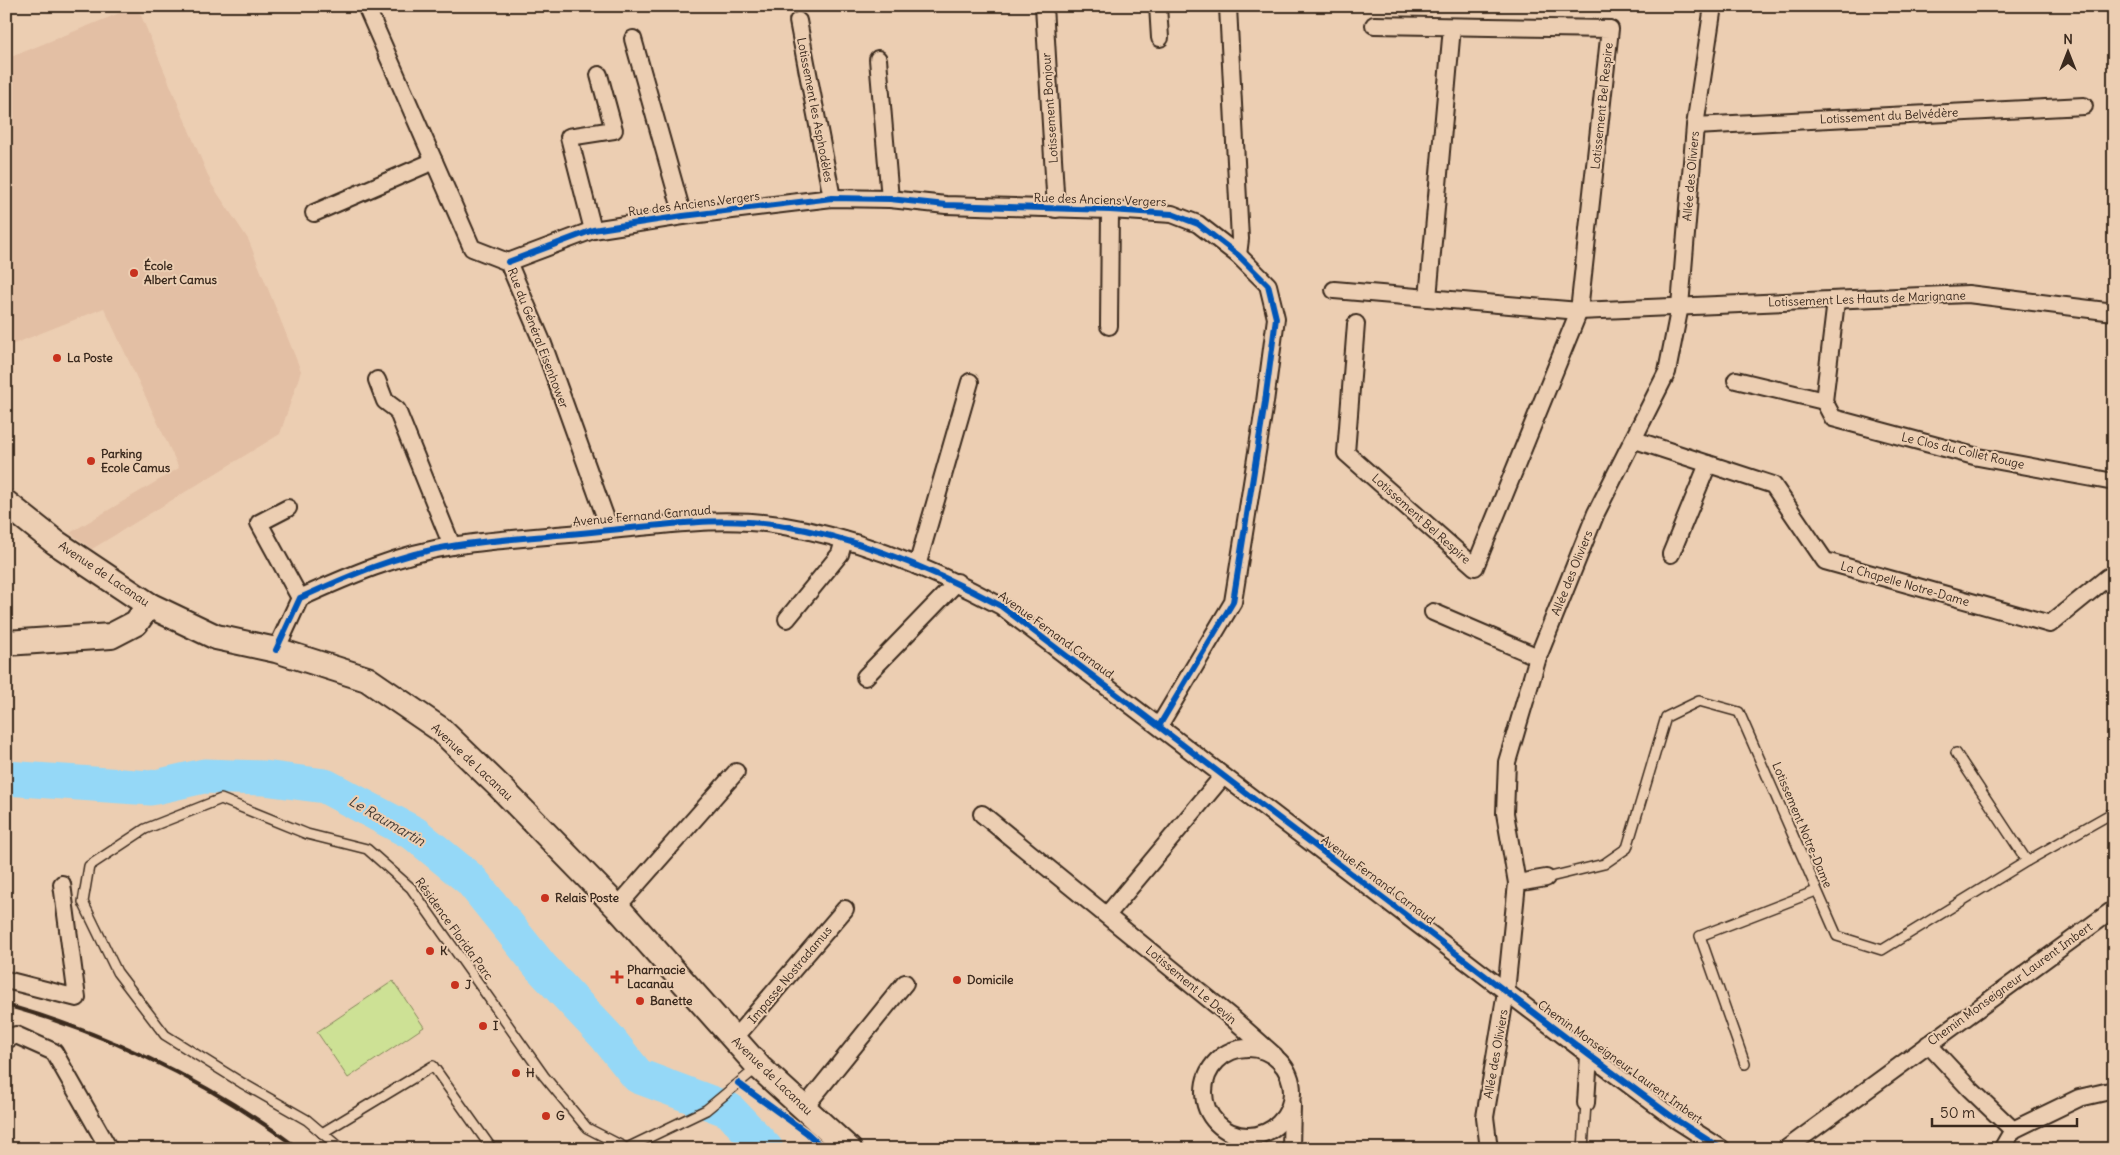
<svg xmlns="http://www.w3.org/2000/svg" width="2120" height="1155" viewBox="0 0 2120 1155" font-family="Delius,sans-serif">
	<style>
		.built { fill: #e3bfa4 }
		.green { fill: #cde195; stroke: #84865a }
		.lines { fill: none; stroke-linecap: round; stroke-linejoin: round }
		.river { stroke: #95d8f7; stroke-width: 35 }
		.lane-casing { stroke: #3b2a1e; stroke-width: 12 }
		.street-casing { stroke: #3b2a1e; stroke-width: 20 }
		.secondary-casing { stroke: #3b2a1e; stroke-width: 28 }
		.lane { stroke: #ecceb2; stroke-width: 9 }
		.street { stroke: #ecceb2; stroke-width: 16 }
		.secondary { stroke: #ecceb2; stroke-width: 24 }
		.rail { stroke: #3b2a1e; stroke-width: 4 }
		.cycleway-casing { stroke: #ecceb2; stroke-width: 9 }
		.cycleway { stroke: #0057b8; stroke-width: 6 }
		.poi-dot { fill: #c8321e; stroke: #ecceb2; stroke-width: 2 }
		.labels { text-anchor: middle; stroke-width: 4; stroke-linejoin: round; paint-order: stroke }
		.street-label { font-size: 12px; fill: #3b2a1e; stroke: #ecceb2 }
		.poi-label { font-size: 12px; font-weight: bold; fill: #3b2a1e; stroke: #ecceb2; text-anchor: start }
		.water-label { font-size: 14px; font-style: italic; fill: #443b34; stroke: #ecceb2 }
	</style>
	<rect width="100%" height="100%" fill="#ecceb2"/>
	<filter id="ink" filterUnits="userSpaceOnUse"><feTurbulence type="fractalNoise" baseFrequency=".02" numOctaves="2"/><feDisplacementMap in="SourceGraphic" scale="10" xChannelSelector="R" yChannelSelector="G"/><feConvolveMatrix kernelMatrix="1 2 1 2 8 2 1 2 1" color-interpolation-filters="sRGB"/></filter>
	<g filter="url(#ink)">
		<polygon class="built" points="137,6 212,185 248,239 301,371 280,434 92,549 70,533 179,468 104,308 6,347 6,59"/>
		<polygon class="green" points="393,981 424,1027 348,1078 317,1032"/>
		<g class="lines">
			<polyline class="river" points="6,778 151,788 204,776 264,778 325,786 415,834 471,880 541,967 606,1036 638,1076 729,1110 766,1149"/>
			<defs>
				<g id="lane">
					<polyline points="1956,753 2027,861"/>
					<polyline points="1546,878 1604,864 1627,848 1666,717 1699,701 1739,712 1837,936 1882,950 2027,861 2114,812"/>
					<polyline points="1745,1064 1700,936 1816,891"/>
					<polyline points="322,1133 433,1066 492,1149"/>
					<polyline points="627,1148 706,1110 758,1067"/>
					<polyline points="341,1149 307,1120 242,1083 165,1035 117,972 83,902 89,866 145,829 221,799 307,834 367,849 411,888 544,1076 587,1128 628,1149"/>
					<polyline points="1583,1149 1586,1103"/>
				</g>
				<g id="street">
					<polyline points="366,6 472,248 508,262 543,344 610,530"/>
					<polyline points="1044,6 1056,209"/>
					<polyline points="1158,6 1160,38"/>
					<polyline points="1228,7 1240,239 1238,255"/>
					<polyline points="798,21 832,198"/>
					<polyline points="1452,27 1428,298 1579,311 1968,294 2114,312"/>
					<polyline points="633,39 683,216"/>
					<polyline points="878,59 890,199"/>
					<polyline points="1695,126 2084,106"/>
					<polyline points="314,213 434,161"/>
					<polyline points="593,230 569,137 614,130 599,75"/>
					<polyline points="508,262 593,230 683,216 832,198 890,199 946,205 1110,210 1172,214 1198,224 1238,255 1268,285 1276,318 1265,402 1233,602 1159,726"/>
					<polyline points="1334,290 1428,298"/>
					<polyline points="1836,301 1824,401 1833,418 1978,457 2114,482"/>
					<polyline points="1356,324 1346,453 1475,567 1579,311 1610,29 1374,25"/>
					<polyline points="1109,326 1110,210"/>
					<polyline points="377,380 385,401 397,410 452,546"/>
					<polyline points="1736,380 1824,401"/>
					<polyline points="1635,440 1773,485 1825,561 2050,624 2108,577 2114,578"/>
					<polyline points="288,508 259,523 300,598"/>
					<polyline points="1671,554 1708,464"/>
					<polyline points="917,566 970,382"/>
					<polyline points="1433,612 1538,657"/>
					<polyline points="787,619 840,554 844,540"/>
					<path d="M276,650L300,598C348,576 399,554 452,546C504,538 558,536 610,530C666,525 722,516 779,525C855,537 934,570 1001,606L1589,1055L1675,1119L1722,1149"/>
					<polyline points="865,677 957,582"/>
					<polyline points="982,814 1231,1017 1275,1056"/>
					<polyline points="1517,883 1546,878"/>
					<polyline points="617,907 736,772"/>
					<polyline points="1107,915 1223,776"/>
					<polyline points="6,980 77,998 62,884"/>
					<polyline points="6,1040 16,1035 54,1052 109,1149"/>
					<polyline points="733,1040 845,909"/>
					<polyline points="1928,1044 1969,1088 2013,1130 2079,1098 2114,1090"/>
					<circle cx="1248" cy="1092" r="44"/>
					<polyline points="1586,1103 1589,1055"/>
					<polyline points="804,1108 905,983"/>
					<polyline points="1291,1149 1292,1104"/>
					<polyline points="1489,1149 1485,1117 1506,992 1517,883 1505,813 1507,762 1538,657 1596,513 1667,372 1680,306 1695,126 1713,6"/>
					<polyline points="1786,1149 2114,909"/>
					<polyline points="2002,1149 2013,1130"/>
				</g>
				<g id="secondary">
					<polyline points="6,503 55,542 149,605 216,637 276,650 367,679 440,729 500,787 617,907 759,1067 849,1149"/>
					<polyline points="6,643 111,636 136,623 149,605"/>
				</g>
			</defs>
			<use href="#lane" class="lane-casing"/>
			<use href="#street" class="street-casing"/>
			<use href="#secondary" class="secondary-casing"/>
			<use href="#lane" class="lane"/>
			<use href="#street" class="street"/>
			<use href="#secondary" class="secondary"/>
			<path class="rail" d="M6,1005C112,1035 211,1083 299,1149"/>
			<defs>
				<g id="cycleway">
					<polyline points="508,262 593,230 683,216 832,198 890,199 946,205 1110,210 1172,214 1198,224 1238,255 1268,285 1276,318 1265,402 1233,602 1159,726"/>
					<path d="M276,650L300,598C348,576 399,554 452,546C504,538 558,536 610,530C666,525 722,516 779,525C855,537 934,570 1001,606L1589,1055L1675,1119L1722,1149"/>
					<polyline points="738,1083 807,1133 824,1149"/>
				</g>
			</defs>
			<use href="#cycleway" class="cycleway-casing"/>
			<use href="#cycleway" class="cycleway"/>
		</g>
	</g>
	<g class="poi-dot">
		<circle cx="134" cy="273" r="5"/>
		<circle cx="57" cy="358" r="5"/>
		<circle cx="91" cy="461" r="5"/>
		<circle cx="545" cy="898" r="5"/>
		<circle cx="430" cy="951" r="5"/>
		<path d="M614.5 969.5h5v5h5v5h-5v5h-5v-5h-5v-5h5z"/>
		<circle cx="957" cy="980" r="5"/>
		<circle cx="455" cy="985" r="5"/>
		<circle cx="640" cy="1001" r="5"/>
		<circle cx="483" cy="1026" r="5"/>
		<circle cx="516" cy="1073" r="5"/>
		<circle cx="546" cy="1116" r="5"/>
	</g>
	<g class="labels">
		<g class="street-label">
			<text transform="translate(1602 106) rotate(-84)" y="4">Lotissement Bel Respire</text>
			<text transform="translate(1050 108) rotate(-94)" y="4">Lotissement Bonjour</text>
			<text transform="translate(815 110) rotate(79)" y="4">Lotissement les Asphodèles</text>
			<text transform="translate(1889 116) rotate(-3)" y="4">Lotissement du Belvédère</text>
			<text transform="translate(1691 176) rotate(-85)" y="4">Allée des Oliviers</text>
			<text transform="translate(1100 200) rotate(2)" y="4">Rue des Anciens Vergers</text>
			<text transform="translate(694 204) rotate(-7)" y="4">Rue des Anciens Vergers</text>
			<text transform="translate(1867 299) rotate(-2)" y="4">Lotissement Les Hauts de Marignane</text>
			<text transform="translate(538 338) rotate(69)" y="4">Rue du Général Eisenhower</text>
			<text transform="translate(1963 451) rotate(13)" y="4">Le Clos du Collet Rouge</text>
			<text transform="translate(642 516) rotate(-5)" y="4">Avenue Fernand Carnaud</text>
			<text transform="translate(1421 519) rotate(42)" y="4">Lotissement Bel Respire</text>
			<text transform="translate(1572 573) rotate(-68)" y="4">Allée des Oliviers</text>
			<text transform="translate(104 574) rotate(34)" y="4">Avenue de Lacanau</text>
			<text transform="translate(1905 584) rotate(16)" y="4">La Chapelle Notre-Dame</text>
			<text transform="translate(1056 635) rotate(36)" y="4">Avenue Fernand Carnaud</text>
			<text transform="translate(472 762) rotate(43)" y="4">Avenue de Lacanau</text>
			<text transform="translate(1802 825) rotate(67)" y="4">Lotissement Notre-Dame</text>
			<text transform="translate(1378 880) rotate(37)" y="4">Avenue Fernand Carnaud</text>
			<text transform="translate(454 929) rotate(54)" y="4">Résidence Florida Parc</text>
			<text transform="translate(790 975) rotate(-50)" y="4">Impasse Nostradamus</text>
			<text transform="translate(2010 984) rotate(-36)" y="4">Chemin Monseigneur Laurent Imbert</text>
			<text transform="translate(1191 985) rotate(40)" y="4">Lotissement Le Devin</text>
			<text transform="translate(1496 1054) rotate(-80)" y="4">Allée des Oliviers</text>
			<text transform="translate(1620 1062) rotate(36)" y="4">Chemin Monseigneur Laurent Imbert</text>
			<text transform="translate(772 1076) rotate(44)" y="4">Avenue de Lacanau</text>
		</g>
		<g class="poi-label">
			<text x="144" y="270">École<tspan x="144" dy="14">Albert Camus</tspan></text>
			<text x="67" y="362">La Poste</text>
			<text x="101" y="458">Parking<tspan x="101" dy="14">Ecole Camus</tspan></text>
			<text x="555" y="902">Relais Poste</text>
			<text x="440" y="955">K</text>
			<text x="627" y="974">Pharmacie<tspan x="627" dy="14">Lacanau</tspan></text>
			<text x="967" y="984">Domicile</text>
			<text x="465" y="989">J</text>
			<text x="650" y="1005">Banette</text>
			<text x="493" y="1030">I</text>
			<text x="526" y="1077">H</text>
			<text x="556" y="1120">G</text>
		</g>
		<g class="water-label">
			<text transform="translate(387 821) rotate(30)" y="5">Le Raumartin</text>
		</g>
	</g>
	<rect width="2120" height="1155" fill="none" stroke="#ecceb2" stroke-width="25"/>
	<rect x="12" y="12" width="2095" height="1130" fill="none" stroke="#3b2a1e" stroke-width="2" filter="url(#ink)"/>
	<g transform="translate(2068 52)" stroke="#ecceb2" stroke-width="4" paint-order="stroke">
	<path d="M0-4L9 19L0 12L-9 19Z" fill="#3b2a1e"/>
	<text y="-8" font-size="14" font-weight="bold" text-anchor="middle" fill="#3b2a1e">N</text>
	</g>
	<path d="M1932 1118v8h145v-8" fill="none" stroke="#3b2a1e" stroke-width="2.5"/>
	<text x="1940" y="1118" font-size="15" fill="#3b2a1e" stroke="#ecceb2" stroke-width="4" paint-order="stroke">50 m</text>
</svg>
